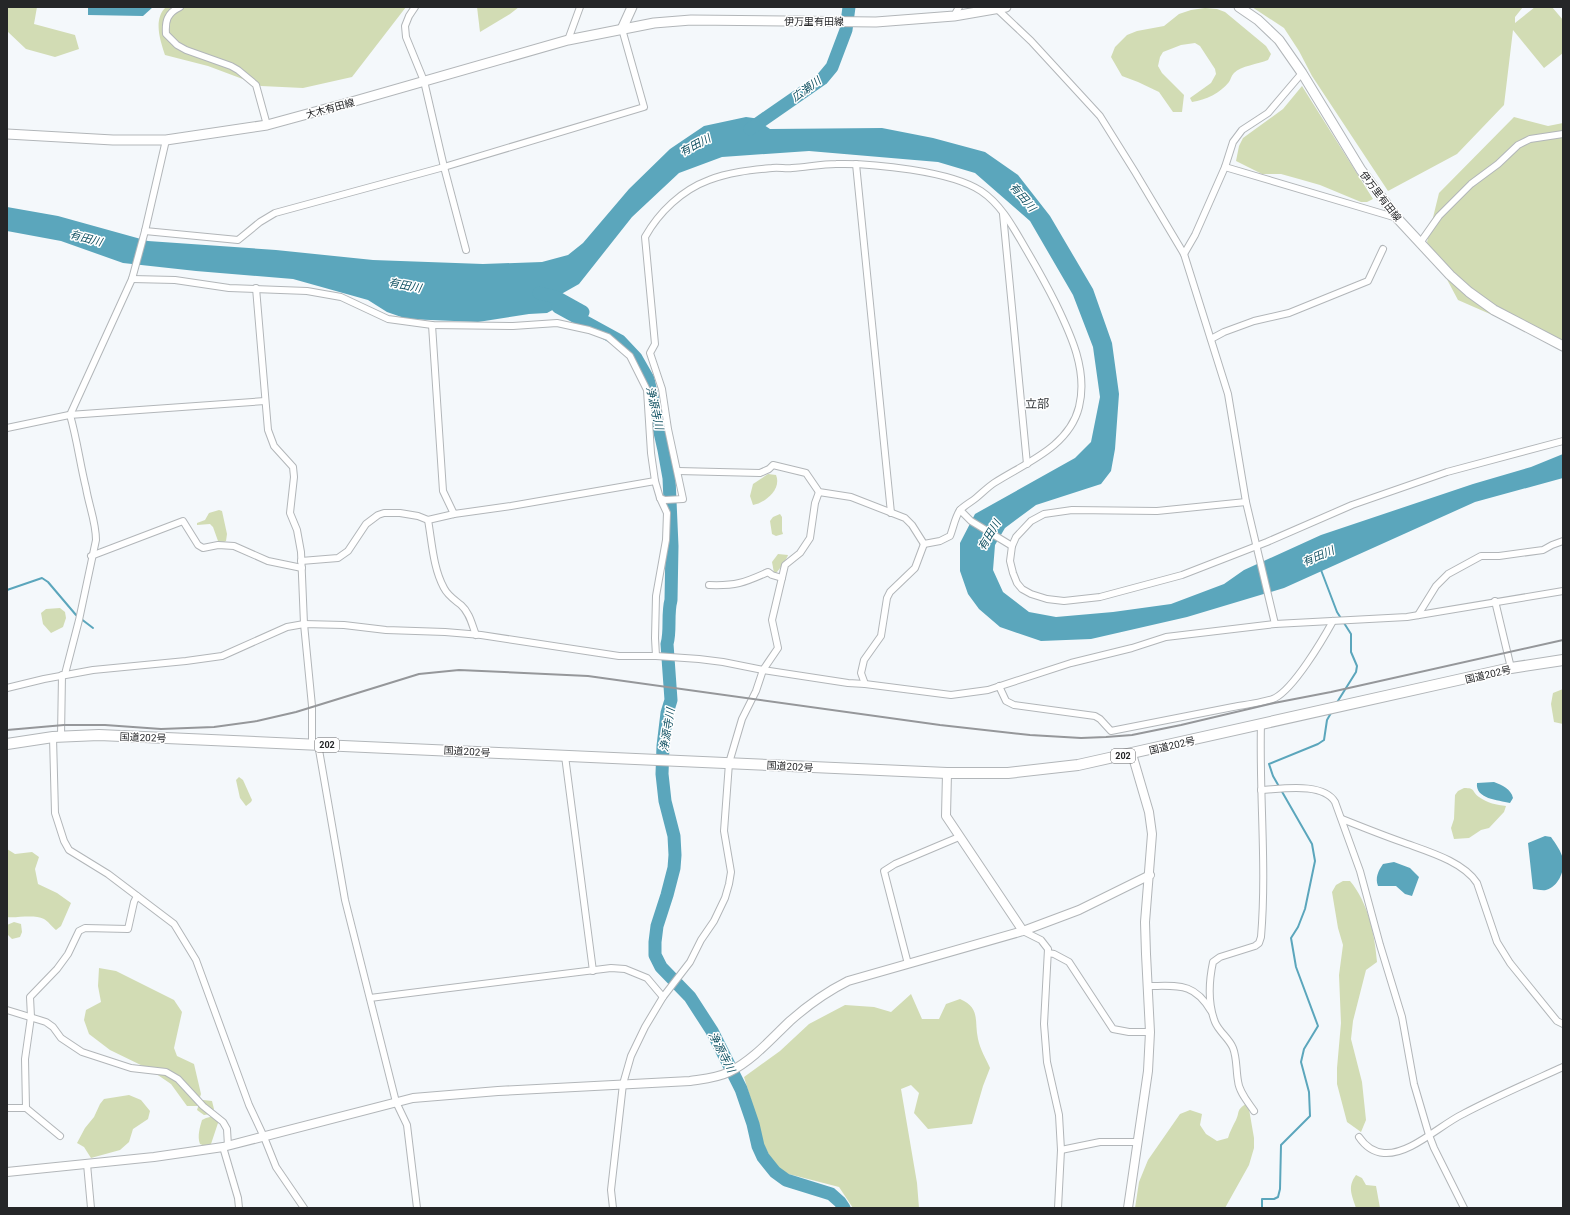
<svg xmlns="http://www.w3.org/2000/svg" width="1570" height="1215" viewBox="0 0 1570 1215" font-family="Roboto,'Noto Sans JP',sans-serif">
	<style>
		.green { fill: #d2dcb4 }
		.water { fill: #5ba6bc }
		.lines { fill: none; stroke-linecap: round; stroke-linejoin: round }
		.stream { stroke: #5ba6bc; stroke-width: 2 }
		.river { stroke: #5ba6bc; stroke-width: 13 }
		.minor-casing { stroke: #b2b6b9; stroke-width: 8 }
		.tertiary-casing { stroke: #b2b6b9; stroke-width: 10 }
		.secondary-casing { stroke: #b2b6b9; stroke-width: 11 }
		.trunk-casing { stroke: #b2b6b9; stroke-width: 12 }
		.minor { stroke: #fff; stroke-width: 6 }
		.tertiary { stroke: #fff; stroke-width: 8 }
		.secondary { stroke: #fff; stroke-width: 9 }
		.trunk { stroke: #fff; stroke-width: 10 }
		.rail { stroke: #95979a; stroke-width: 2 }
		.labels { text-anchor: middle; stroke-width: 3; stroke-linejoin: round; paint-order: stroke }
		.shield { fill: #fff; stroke: #666768; stroke-width: 1 }
		.shield-label { font-size: 9px; font-weight: bold; fill: #252628 }
		.street-label { font-size: 10px; fill: #252628; stroke: #fff }
		.water-label { font-size: 11px; font-style: italic; fill: #115162; stroke: #fff }
		.quarter-label { font-size: 12px; fill: #35383b; stroke: #fff }
	</style>
	<rect width="100%" height="100%" fill="#f4f8fb"/>
	<g class="green">
		<polygon points="7,7 37,7 34,24 75,35 79,49 55,57 26,49 7,31"/>
		<path d="M166,7H406L352,77L303,88L261,86L208,66L165,55C160,40 153,19 166,7Z"/>
		<polygon points="477,7 519,7 510,14 480,32"/>
		<polygon points="1252,7 1523,7 1515,17 1515,23 1535,7 1552,7 1563,20 1563,53 1544,68 1513,30 1504,105 1457,154 1388,191 1312,76 1299,51 1284,28"/>
		<path d="M1205,8L1217,9L1225,12L1266,46L1271,54L1268,60C1258,64 1241,66 1234,73C1231,76 1231,79 1229,82C1220,93 1206,100 1192,102L1190,98L1211,83L1216,74L1215,69L1200,46L1195,43L1181,45L1163,52L1160,57L1158,66L1162,73L1184,95L1182,112H1173L1159,92L1138,82L1122,76L1111,57L1115,47L1127,35L1137,31L1164,26L1179,14L1191,10Z"/>
		<polygon points="1302,86 1373,199 1367,202 1361,202 1320,185 1299,179 1281,174 1262,174 1236,161 1239,146 1243,138 1283,109"/>
		<polygon points="1514,117 1548,126 1563,123 1563,346 1458,300 1427,242 1439,193"/>
		<path d="M768,474L776,475C782,489 765,503 753,505L750,496L753,484Z"/>
		<polygon points="219,510 222,511 227,534 226,541 222,543 218,541 213,527 210,524 197,525 197,523 205,520 209,513"/>
		<polygon points="780,514 782,517 782,531 783,534 776,536 772,534 770,521 773,517"/>
		<path d="M778,554L788,555C787,559 779,570 776,573H774L772,562Z"/>
		<polygon points="60,608 65,612 66,618 63,627 51,633 43,624 41,613 46,609"/>
		<polygon points="1563,689 1563,724 1554,722 1551,704 1553,693"/>
		<polygon points="239,777 243,780 252,800 251,802 246,806 240,798 236,780"/>
		<path d="M1464,788C1476,788 1471,791 1479,797C1487,803 1497,805 1506,806L1504,812L1489,828L1481,830L1469,838L1454,839L1451,828L1454,819L1455,795L1458,791Z"/>
		<path d="M7,849L15,854L32,852L39,857L35,869L38,884L57,893L71,903L61,926L56,930C52,927 48,921 44,919C34,914 18,918 7,917Z"/>
		<path d="M1343,881H1350C1368,902 1375,935 1377,962L1366,970L1353,1021L1351,1039L1362,1082L1366,1120L1361,1132L1347,1122L1337,1084V1068L1341,1023L1339,975L1343,945L1338,928L1332,892L1336,885Z"/>
		<polygon points="14,922 21,924 22,932 20,937 12,939 7,934 7,925"/>
		<polygon points="99,968 116,971 174,1000 182,1012 174,1048 177,1056 194,1064 201,1094 197,1106 187,1106 171,1084 149,1069 110,1050 89,1034 84,1020 86,1010 101,1002 98,986"/>
		<path d="M911,994L922,1019H939L946,1004L960,999C981,1008 974,1021 978,1039C980,1049 986,1059 990,1068L983,1086L972,1124L928,1129L914,1113L919,1093L911,1085L901,1089L917,1183L919,1208H853L839,1187L777,1171L760,1137L751,1100L744,1077L780,1051L809,1024L845,1005L874,1007L891,1012Z"/>
		<polygon points="129,1095 141,1100 150,1111 148,1119 133,1129 129,1142 120,1150 91,1158 84,1147 77,1143 85,1128 94,1117 100,1104 104,1099"/>
		<polygon points="203,1100 212,1101 214,1109 210,1114 204,1115 197,1110 199,1104"/>
		<path d="M1246,1104L1249,1109L1254,1138V1148L1249,1165L1225,1208H1135L1139,1182L1148,1160L1180,1114L1190,1110L1202,1114L1200,1125L1206,1134L1217,1141L1228,1138C1230,1131 1233,1126 1236,1120C1240,1112 1236,1110 1246,1104Z"/>
		<path d="M214,1116L219,1120L211,1144L207,1147L200,1144C197,1136 200,1127 202,1120L206,1118Z"/>
		<path d="M1356,1175L1362,1178L1366,1185L1376,1186L1380,1208H1356C1352,1195 1347,1187 1356,1175Z"/>
	</g>
	<g class="water">
		<polygon points="88,7 153,7 143,16 88,15"/>
		<polygon points="746,117 767,120 764,125 770,129 882,128 933,138 985,152 1018,175 1050,216 1093,289 1112,343 1119,394 1115,449 1111,471 1101,484 1036,505 1005,528 995,545 993,570 1003,592 1029,612 1056,617 1113,612 1171,604 1224,584 1244,570 1321,535 1473,484 1531,467 1563,454 1563,478 1475,502 1284,588 1187,617 1091,639 1041,641 1000,627 979,609 968,594 960,571 960,543 975,514 1075,458 1091,442 1100,397 1093,347 1073,295 1030,221 975,173 938,162 809,151 722,157 679,173 632,217 579,284 556,297 554,302 558,307 547,313 529,314 478,322 407,319 387,312 368,300 293,279 196,271 123,263 61,241 7,231 7,207 58,216 148,241 276,250 373,260 483,264 542,262 568,255 583,243 629,189 670,149 704,126"/>
		<path d="M1494,782C1502,785 1511,789 1513,798L1510,803C1498,800 1475,799 1477,783Z"/>
		<path d="M1545,836L1551,837C1556,844 1561,851 1563,859C1565,871 1558,887 1546,890C1542,891 1537,889 1533,889L1528,843Z"/>
		<path d="M1394,862L1410,868L1419,877L1412,896L1405,894L1396,886H1378C1375,878 1378,871 1383,864Z"/>
	</g>
	<g class="lines">
		<g class="stream">
			<polyline points="1321,570 1337,612 1351,634 1351,652 1357,666 1356,672 1336,704"/>
			<polyline points="7,590 42,578 48,582 76,615 93,628"/>
			<polyline points="1262,1208 1262,1199 1274,1199 1278,1197 1280,1189 1281,1145 1310,1116 1309,1092 1301,1062 1304,1049 1318,1026 1296,967 1291,938 1298,927 1305,909 1315,861 1312,844 1273,776 1269,764 1318,744 1324,740 1327,720 1331,713"/>
		</g>
		<g class="river">
			<polyline points="750,129 822,79 832,67 846,30 849,7"/>
			<path d="M539,293L556,297L583,312L558,307L620,341L636,358L648,379L664,450L669,478L672,546L671,600C667,615 671,630 667,644L671,700L667,713L663,746L662,774L665,801L674,836L675,855L674,868L667,895L657,926L655,942V955L661,967L690,997L712,1031L741,1089L753,1124L758,1146L763,1157L775,1172L786,1180L831,1194L840,1202L844,1208"/>
		</g>
		<defs>
			<g id="minor">
				<path d="M180,7C167,13 165,21 166,34L177,45L186,50L231,66L238,70L256,85L267,125"/>
				<polyline points="415,7 409,16 405,26 406,37 424,81 444,167 466,250"/>
				<polyline points="995,7 1031,41 1100,116 1135,172 1184,254 1228,394 1246,502 1275,624"/>
				<polyline points="954,16 959,7"/>
				<polyline points="568,40 580,7"/>
				<polyline points="856,164 891,513"/>
				<polyline points="1225,167 1397,218"/>
				<polyline points="1003,214 1027,464"/>
				<polyline points="145,231 238,240 260,222 275,213 444,167 644,107 622,29"/>
				<polyline points="1420,243 1439,216 1471,184 1498,164 1518,145 1530,139 1563,134"/>
				<polyline points="1184,254 1195,235 1225,167 1233,142 1242,130 1268,113 1302,73"/>
				<polyline points="132,279 175,280 229,288 307,291 341,297 388,319 432,325 513,326 557,323 589,330 608,337 630,356 647,390 651,453 655,481 660,498 667,513 666,540 656,596 655,638 656,656"/>
				<polyline points="256,288 268,430 274,446 293,467 294,477 290,513 297,530 301,552 304,624 312,706 312,744"/>
				<polyline points="432,325 443,491 454,514"/>
				<polyline points="1211,339 1224,332 1254,321 1289,313 1368,281 1383,249"/>
				<polyline points="7,428 69,415 265,401"/>
				<polyline points="678,471 760,473 769,469 773,465 806,473 819,492 851,497 905,518 912,525 924,544"/>
				<path d="M660,498L665,500L683,499L668,429L662,389L650,353L655,344L645,237C659,212 682,190 709,180C729,172 752,170 772,168C779,167 786,169 792,168C807,167 822,164 836,164C872,163 951,171 981,191C1002,205 1014,229 1027,251C1037,268 1047,286 1056,304C1071,335 1088,371 1079,407C1069,447 1025,463 994,483C988,487 982,493 976,498C971,502 964,506 960,510C955,517 953,529 950,536L940,541L924,544"/>
				<polyline points="1246,502 1157,511 1072,510 1044,514 1031,521 1016,537 1012,546 1010,561 1013,573 1017,583 1022,589 1031,594 1047,599 1064,601 1100,597 1182,575 1267,542 1352,505 1447,472 1563,441"/>
				<polyline points="960,510 971,521 1012,546"/>
				<path d="M428,520C432,542 433,568 444,588C448,596 455,600 461,605C470,613 472,625 476,635"/>
				<polyline points="91,556 183,521 198,545 203,548 218,545 234,546 268,561 302,568"/>
				<polyline points="301,561 338,558 348,551 366,524 378,515 384,513 400,513 418,516 428,520 454,514 511,506 655,481"/>
				<path d="M709,585C735,586 744,583 768,572L772,575L782,578"/>
				<polyline points="1495,601 1511,668"/>
				<polyline points="1418,615 1436,586 1448,574 1481,556 1499,556 1543,550 1552,545 1563,541"/>
				<path d="M65,674L79,620L96,540C96,522 89,506 86,488C80,464 77,439 70,415L132,279L145,231L166,140"/>
				<polyline points="865,684 861,673 864,660 881,636 887,598 890,592 915,568 924,544"/>
				<path d="M999,686L1006,701L1014,705L1095,716L1100,719L1111,731C1152,723 1193,715 1233,707C1243,705 1267,702 1275,698C1294,688 1322,641 1333,621"/>
				<polyline points="7,688 44,679 93,670 186,661 222,656 287,627 304,624 344,625 386,630 445,632 481,635 619,656 656,656 699,659 723,662 763,670 848,683 865,684 951,695 988,690 1071,663 1132,648 1166,637 1275,624 1407,617 1563,591"/>
				<polyline points="61,736 62,675"/>
				<polyline points="53,737 55,813 64,841 69,850 108,874 174,924 196,960 249,1105 264,1137 276,1167 304,1208"/>
				<polyline points="318,744 345,900 396,1102 407,1125 417,1208"/>
				<polyline points="565,756 593,971"/>
				<path d="M1261,790C1282,789 1323,782 1335,802L1360,871L1380,945L1402,1017L1414,1084L1429,1135L1434,1148L1464,1208"/>
				<path d="M1342,819C1362,827 1382,835 1402,842C1426,851 1463,861 1477,883L1497,942L1510,963L1557,1021L1563,1024"/>
				<polyline points="1023,931 1041,940 1048,949 1044,1024 1047,1062 1059,1115 1061,1150 1058,1208"/>
				<polyline points="1048,953 1054,954 1069,962 1113,1029 1129,1032 1150,1032"/>
				<polyline points="908,964 884,871 895,864 959,837"/>
				<path d="M1148,986C1178,986 1194,982 1211,1011"/>
				<polyline points="370,998 611,968 625,969 647,978 663,997"/>
				<polyline points="7,1010 46,1022 53,1027 61,1038 82,1052 131,1068 166,1072 178,1079 203,1106 223,1122 227,1129 228,1146"/>
				<polyline points="7,1108 26,1108 60,1136"/>
				<polyline points="26,1108 25,1059 31,1017 30,997 57,969 68,954 79,931 85,928 128,929 134,902 137,896"/>
				<path d="M1254,1111C1248,1102 1239,1092 1238,1081C1236,1070 1237,1058 1233,1048C1229,1038 1219,1032 1215,1022C1208,1004 1209,981 1213,962L1220,957L1255,946L1259,943L1261,937C1267,866 1259,794 1261,723"/>
				<path d="M1359,1137C1365,1146 1373,1152 1384,1153C1410,1155 1440,1125 1463,1114C1495,1097 1530,1082 1563,1067"/>
				<polyline points="223,1147 238,1198 239,1208"/>
				<polyline points="1061,1150 1100,1142 1138,1142"/>
				<polyline points="87,1164 91,1208"/>
				<polyline points="613,1208 611,1190 623,1084 631,1056 645,1027 663,997 690,962 701,940 714,921 725,898 729,884 731,872 724,831 729,763 742,719 756,691 763,670 778,648 772,620 785,565 800,553 810,538 815,503 819,492"/>
			</g>
			<g id="tertiary">
				<polyline points="947,773 946,816 1023,931"/>
				<path d="M7,1172L154,1157L223,1147L413,1098L498,1091L690,1081C703,1079 717,1078 729,1072C753,1060 771,1039 790,1021C808,1005 826,992 848,981L1023,931L1079,910L1150,875"/>
				<polyline points="1128,1208 1148,1071 1150,1032 1146,954 1145,922 1152,834 1149,812 1132,754"/>
			</g>
			<g id="secondary">
				<polyline points="1239,7 1258,20 1279,40 1302,73 1361,170 1398,219 1450,275 1469,292 1494,310 1563,346"/>
				<polyline points="622,29 632,7"/>
				<polyline points="7,134 113,140 166,140 267,125 355,101 568,40 654,23 691,20 876,22 954,16 1006,7"/>
			</g>
			<polyline id="trunk" points="7,744 53,737 99,735 947,773 1008,773 1078,765 1511,668 1563,660"/>
		</defs>
		<use href="#minor" class="minor-casing"/>
		<use href="#tertiary" class="tertiary-casing"/>
		<use href="#secondary" class="secondary-casing"/>
		<use href="#trunk" class="trunk-casing"/>
		<use href="#minor" class="minor"/>
		<use href="#tertiary" class="tertiary"/>
		<use href="#secondary" class="secondary"/>
		<use href="#trunk" class="trunk"/>
		<polyline class="rail" points="7,730 64,725 105,725 161,729 214,727 257,721 296,712 419,674 459,670 588,676 940,725 1030,735 1081,738 1106,737 1132,735 1181,725 1274,703 1331,692 1563,640"/>
	</g>
	<g class="labels">
		<g class="shield">
			<rect x="315" y="738" width="24" height="14" rx="3"/>
			<rect x="1111" y="749" width="24" height="14" rx="3"/>
		</g>
		<g class="shield-label">
			<text x="327" y="748">202</text>
			<text x="1123" y="759">202</text>
		</g>
		<g class="street-label">
			<text x="814" y="25">伊万里有田線</text>
			<text transform="translate(330 108) rotate(-15)" y="4">大木有田線</text>
			<text transform="translate(1381 196) rotate(52)" y="4">伊万里有田線</text>
			<text transform="translate(1488 674) rotate(-13)" y="4">国道202号</text>
			<text transform="translate(143 737) rotate(2)" y="4">国道202号</text>
			<text transform="translate(1172 745) rotate(-13)" y="4">国道202号</text>
			<text transform="translate(467 751) rotate(3)" y="4">国道202号</text>
			<text transform="translate(790 766) rotate(3)" y="4">国道202号</text>
		</g>
		<g class="water-label">
			<text transform="translate(806 89) rotate(-36)" y="4">広瀬川</text>
			<text transform="translate(695 145) rotate(-28)" y="4">有田川</text>
			<text transform="translate(1023 197) rotate(50)" y="4">有田川</text>
			<text transform="translate(86 238) rotate(15)" y="4">有田川</text>
			<text transform="translate(405 285) rotate(11)" y="4">有田川</text>
			<text transform="translate(655 408) rotate(77)" y="4">浄源寺川</text>
			<text transform="translate(989 535) rotate(-59)" y="4">有田川</text>
			<text transform="translate(1318 556) rotate(-23)" y="4">有田川</text>
			<text transform="translate(667 730) rotate(-81)" y="4">浄源寺川</text>
			<text transform="translate(722 1052) rotate(63)" y="4">浄源寺川</text>
		</g>
		<g class="quarter-label">
			<text x="1037" y="408">立部</text>
		</g>
	</g>
	<rect width="1570" height="1215" fill="none" stroke="#252628" stroke-width="16"/>
</svg>
